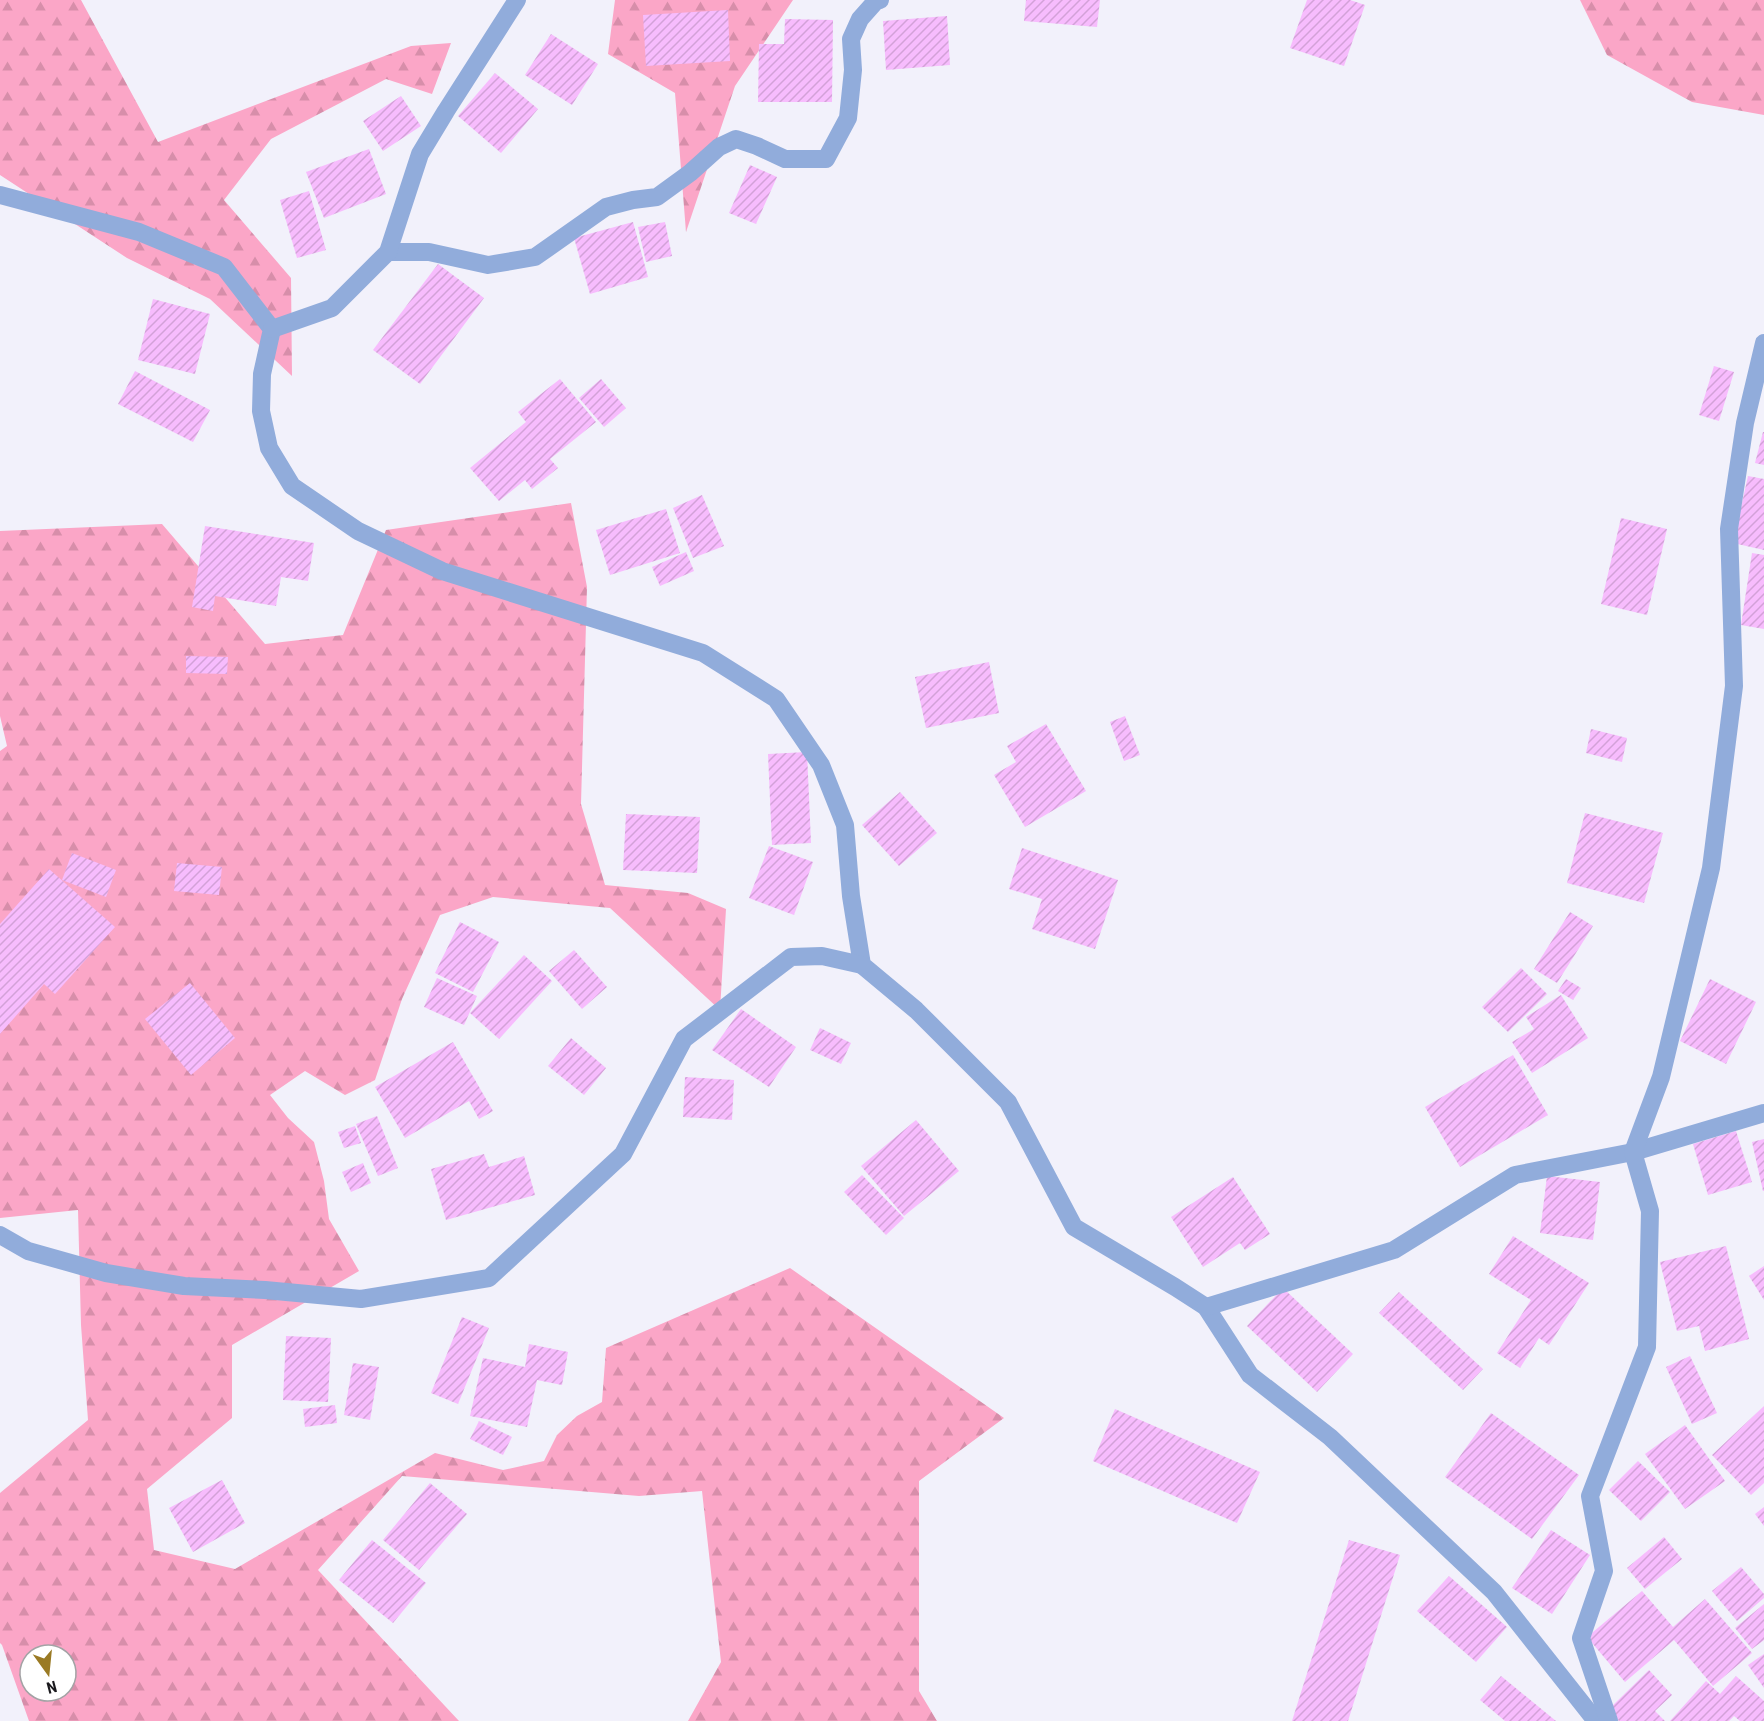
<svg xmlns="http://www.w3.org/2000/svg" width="1764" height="1721" viewBox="0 0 1764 1721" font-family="'Roboto Condensed',sans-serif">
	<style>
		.forest { fill: url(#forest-firs); fill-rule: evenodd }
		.building { fill: url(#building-hatch) }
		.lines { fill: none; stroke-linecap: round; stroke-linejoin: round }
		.street { stroke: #91acdb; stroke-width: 18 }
	</style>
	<defs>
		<pattern id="forest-firs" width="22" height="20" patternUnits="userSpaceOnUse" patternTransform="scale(1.5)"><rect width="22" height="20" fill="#fba6c7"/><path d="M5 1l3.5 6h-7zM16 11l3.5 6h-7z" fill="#d78eaa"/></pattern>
		<pattern id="building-hatch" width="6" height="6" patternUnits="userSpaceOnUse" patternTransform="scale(1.5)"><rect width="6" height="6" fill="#f7bcfd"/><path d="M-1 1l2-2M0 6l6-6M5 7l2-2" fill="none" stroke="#d3a1d8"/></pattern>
	</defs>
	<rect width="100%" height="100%" fill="#f2f1fb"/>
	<g class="forest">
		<polygon points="0,0 81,0 158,142 411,46 451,43 432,94 386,79 271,139 224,200 291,278 292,376 210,299 127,258 0,175"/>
		<polygon points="615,0 793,0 735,86 686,232 675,93 608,54"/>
		<polygon points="1580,0 1764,0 1764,115 1692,102 1607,55"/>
		<path d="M571,503L587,587L581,804L605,885L688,893L726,909L720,1010L610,908L493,897L440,915L402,999L375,1080L345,1095L305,1071L270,1095L288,1118L314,1142L324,1181L329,1219L359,1271L232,1345V1418L147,1489L154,1550L235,1569L435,1453L503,1470L544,1461L557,1435L577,1416L602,1402L606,1348L790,1268L1004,1418L919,1481V1691L937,1721H688L721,1662L702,1491L639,1496L402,1476L318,1570L459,1721H29L2,1645L0,1643V1493L88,1420L81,1325L78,1210L0,1218V751L7,746L0,716V531L162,524L265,644L343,635L386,530ZM30,1655H66V1691H30Z"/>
	</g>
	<g class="building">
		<polygon points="1026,0 1100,0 1097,27 1024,21"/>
		<polygon points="1307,0 1350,0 1365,5 1344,66 1290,48"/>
		<polygon points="728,10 730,61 646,66 643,15"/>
		<polygon points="947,16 950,65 886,70 883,21"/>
		<polygon points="785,19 833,20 832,102 758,102 759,44 784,44"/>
		<polygon points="551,34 598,64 572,105 525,75"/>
		<polygon points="495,73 538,109 501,153 458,116"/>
		<polygon points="401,96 421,126 383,151 363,121"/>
		<polygon points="369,149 386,194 324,218 306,172"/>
		<polygon points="750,165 777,177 756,224 729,213"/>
		<polygon points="309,191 326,250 297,258 280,200"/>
		<polygon points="633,222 648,277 590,294 574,238"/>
		<polygon points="665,222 672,256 646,262 638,227"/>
		<polygon points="438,264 484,298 420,384 373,350"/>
		<polygon points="153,299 210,314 195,374 138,360"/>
		<polygon points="1714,366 1734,372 1719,421 1699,415"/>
		<polygon points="135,371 210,410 193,442 118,404"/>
		<polygon points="560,379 596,422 550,459 558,468 532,489 525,480 499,501 470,468 526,422 518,412"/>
		<polygon points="601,379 626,408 604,427 579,398"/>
		<polygon points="1763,432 1764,432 1764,465 1755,463"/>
		<polygon points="1748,476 1764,479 1764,550 1733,543"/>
		<polygon points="702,495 724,546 693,558 673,508"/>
		<polygon points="666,509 680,553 610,575 596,530"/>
		<polygon points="1621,518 1667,529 1647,615 1601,604"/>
		<polygon points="205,526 314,543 308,581 281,577 276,606 215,596 213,611 192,607"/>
		<polygon points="686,552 694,571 660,586 652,567"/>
		<polygon points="1752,553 1764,555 1764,629 1741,625"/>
		<polygon points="186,656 228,657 227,674 186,673"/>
		<polygon points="989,662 999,713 926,728 915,677"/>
		<polygon points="1125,716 1140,755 1124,761 1110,722"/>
		<polygon points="1046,724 1086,791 1025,827 994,775 1016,762 1007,746"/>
		<polygon points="1591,729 1627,738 1622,762 1586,753"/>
		<polygon points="807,752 811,843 772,845 768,754"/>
		<polygon points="900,792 937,833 899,866 862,825"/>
		<polygon points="1585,813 1663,833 1644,903 1567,883"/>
		<polygon points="626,814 700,817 697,873 623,870"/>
		<polygon points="769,846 813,862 794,915 749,898"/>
		<polygon points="1022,848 1118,880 1095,949 1032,929 1042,899 1009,889"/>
		<polygon points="72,853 116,870 106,897 62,880"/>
		<polygon points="177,863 222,867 219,895 174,891"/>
		<polygon points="49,869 115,927 55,994 44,984 0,1034 0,924"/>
		<polygon points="1570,912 1593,926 1557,983 1534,969"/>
		<polygon points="460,922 499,942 473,992 435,973"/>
		<polygon points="574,950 607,987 582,1009 549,971"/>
		<polygon points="524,955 552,981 499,1039 470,1013"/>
		<polygon points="1521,968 1547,994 1508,1032 1482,1007"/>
		<polygon points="437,978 477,996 464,1025 424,1007"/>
		<polygon points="1566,979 1581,988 1573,1000 1558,991"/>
		<polygon points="1710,979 1756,1002 1726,1064 1680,1041"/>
		<polygon points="190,983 235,1038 191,1075 145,1019"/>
		<polygon points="1561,995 1588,1038 1532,1073 1512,1042 1534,1029 1526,1017"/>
		<polygon points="741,1009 796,1047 769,1087 712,1050"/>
		<polygon points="820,1028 851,1043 841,1064 810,1050"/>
		<polygon points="571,1038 606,1068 584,1095 548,1066"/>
		<polygon points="453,1042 493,1111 479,1119 469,1101 405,1138 375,1087"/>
		<polygon points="1513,1055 1548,1115 1460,1167 1425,1107"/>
		<polygon points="685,1077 734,1080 732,1120 683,1117"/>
		<polygon points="377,1116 398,1168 378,1176 356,1124"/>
		<polygon points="916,1120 959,1171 904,1216 861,1166"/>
		<polygon points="355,1126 361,1143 344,1148 338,1132"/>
		<polygon points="1736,1131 1752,1182 1708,1195 1693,1144"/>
		<polygon points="1764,1139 1764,1191 1763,1191 1752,1142"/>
		<polygon points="484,1154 489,1167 524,1156 535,1195 446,1220 431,1169"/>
		<polygon points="363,1163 371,1183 351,1192 342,1172"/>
		<polygon points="862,1175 904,1218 886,1235 844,1192"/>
		<polygon points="1547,1176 1600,1182 1593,1240 1540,1233"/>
		<polygon points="1233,1177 1270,1234 1245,1250 1240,1243 1203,1267 1171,1217"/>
		<polygon points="1513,1236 1589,1283 1549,1345 1539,1338 1520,1368 1497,1353 1531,1300 1489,1274"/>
		<polygon points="1726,1246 1749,1339 1705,1351 1699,1326 1677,1331 1660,1262"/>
		<polygon points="1764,1266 1764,1300 1749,1276"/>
		<polygon points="1283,1288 1353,1354 1317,1392 1247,1326"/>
		<polygon points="1399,1292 1483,1369 1463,1390 1379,1313"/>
		<polygon points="462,1317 489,1328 458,1404 431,1393"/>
		<polygon points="286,1336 331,1338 328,1402 283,1400"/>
		<polygon points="529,1344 568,1352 562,1385 537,1380 527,1427 470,1416 483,1358 525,1367"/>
		<polygon points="1690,1356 1717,1413 1692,1424 1666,1367"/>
		<polygon points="353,1363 379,1367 370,1420 344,1415"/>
		<polygon points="335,1405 337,1423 305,1427 303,1409"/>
		<polygon points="1764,1406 1764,1483 1751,1495 1712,1455"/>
		<polygon points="1115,1409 1260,1472 1237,1523 1093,1461"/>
		<polygon points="1491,1413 1579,1475 1532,1539 1445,1477"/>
		<polygon points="479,1421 512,1437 503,1455 470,1439"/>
		<polygon points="1685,1425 1725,1481 1685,1509 1645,1454"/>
		<polygon points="1638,1461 1670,1492 1641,1521 1609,1490"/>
		<polygon points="222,1480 245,1523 193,1552 169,1508"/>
		<polygon points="430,1483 467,1514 419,1570 383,1540"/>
		<polygon points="1764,1507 1764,1526 1755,1514"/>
		<polygon points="1551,1530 1590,1555 1552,1614 1512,1588"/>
		<polygon points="1664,1537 1682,1559 1645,1589 1627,1568"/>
		<polygon points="372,1540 426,1583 393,1623 339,1580"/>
		<polygon points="1349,1540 1400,1555 1348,1721 1292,1721"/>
		<polygon points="1741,1567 1764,1594 1764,1598 1737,1621 1712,1591"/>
		<polygon points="1449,1576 1507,1627 1476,1662 1417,1611"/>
		<polygon points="1642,1591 1673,1627 1705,1599 1752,1653 1713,1686 1674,1640 1625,1682 1587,1637"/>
		<polygon points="1764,1604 1764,1640 1752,1649 1735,1628"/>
		<polygon points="1764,1654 1764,1688 1748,1665"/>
		<polygon points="1649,1670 1672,1695 1655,1711 1665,1721 1619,1721 1608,1710"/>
		<polygon points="1501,1676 1556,1721 1505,1721 1480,1700"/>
		<polygon points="1736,1676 1764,1701 1764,1721 1740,1721 1734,1716 1729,1721 1670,1721 1706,1681 1720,1694"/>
	</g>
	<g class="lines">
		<g class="street">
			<polyline points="0,195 139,232 224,267 272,329 262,374 261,411 269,448 292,486 358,531 442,571 703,653 776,699 821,765 845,825 851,896 862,965 916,1010 1008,1102 1074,1227 1175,1287 1206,1307 1250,1375 1330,1437 1494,1592 1596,1721"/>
			<polyline points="388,252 429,252 488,265 535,257 606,207 633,200 657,197 690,173 719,147 736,139 757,146 785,159 826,159 848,118 853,70 851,39 860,19 876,1 880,0"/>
			<polyline points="272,329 332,308 388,252 420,154 446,111 517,0"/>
			<polyline points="0,1235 28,1251 106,1273 184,1286 265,1290 361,1299 489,1278 623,1154 684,1039 791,957 822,956 862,965"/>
			<polyline points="1206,1307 1394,1250 1515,1175 1633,1152 1764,1113"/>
			<polyline points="1609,1721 1581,1638 1604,1571 1590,1496 1647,1347 1650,1211 1633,1152 1661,1077 1711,868 1734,686 1729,529 1745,423 1764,343"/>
		</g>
	</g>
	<g transform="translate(48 1673) rotate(165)"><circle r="28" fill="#ffffff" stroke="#a3a3a5" stroke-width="1.5"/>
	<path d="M0-4.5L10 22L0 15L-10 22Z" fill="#9a7a24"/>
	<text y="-9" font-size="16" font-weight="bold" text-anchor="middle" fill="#1a191d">N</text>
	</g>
</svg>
